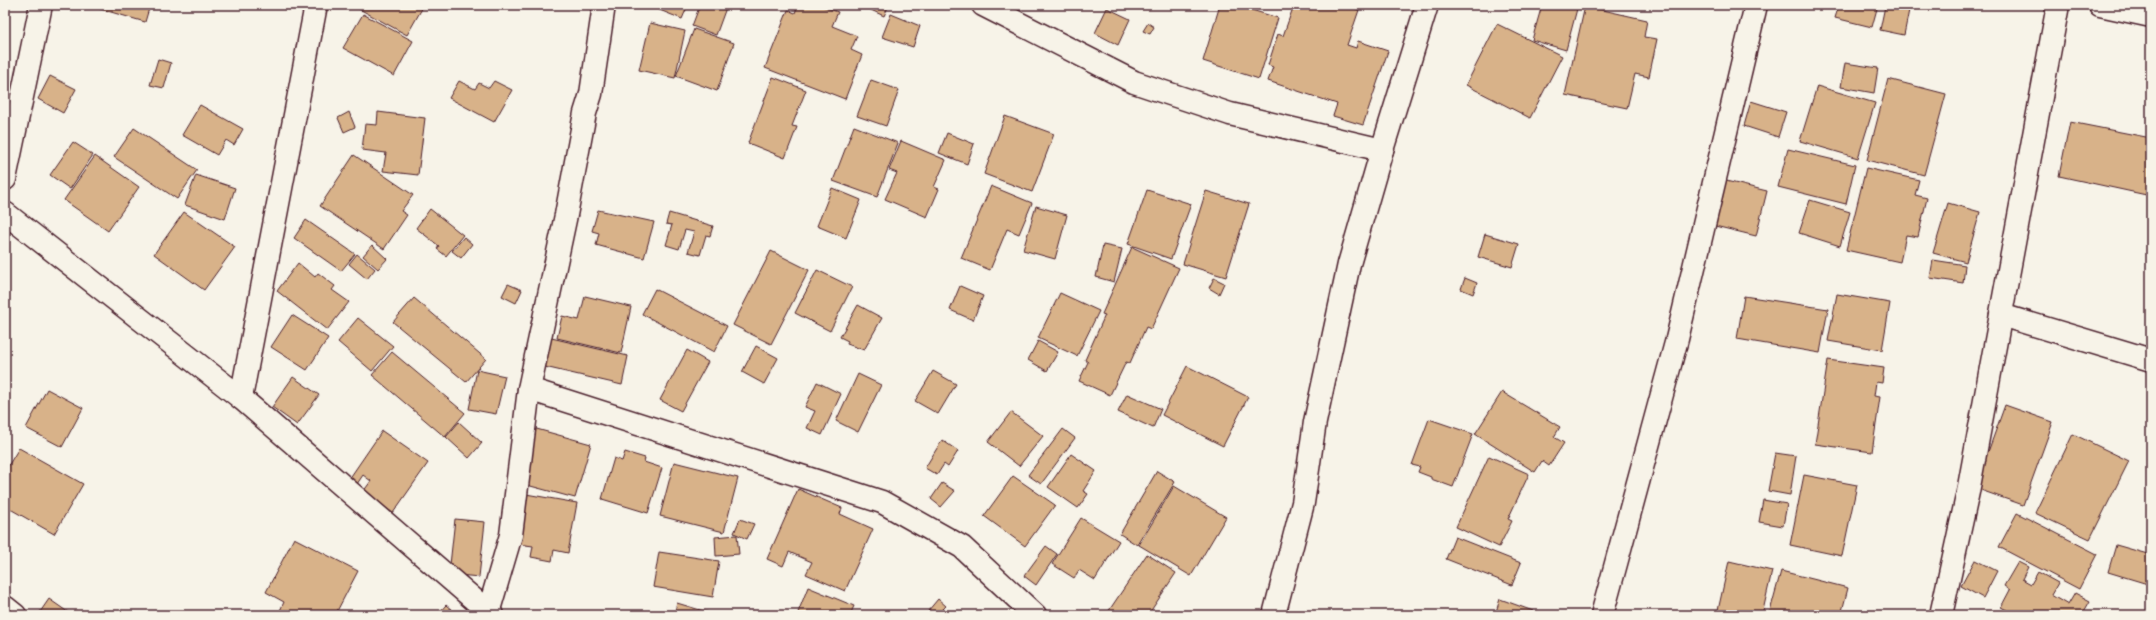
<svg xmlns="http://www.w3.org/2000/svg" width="2156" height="620" viewBox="0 0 2156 620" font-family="Pangolin,sans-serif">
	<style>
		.building { fill: #d8b289; stroke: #4a1f2b }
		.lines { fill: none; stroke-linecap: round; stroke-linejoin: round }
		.street-casing { stroke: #4a1f2b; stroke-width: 25 }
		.street { stroke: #f7f3e8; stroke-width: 22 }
	</style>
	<rect width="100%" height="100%" fill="#f7f3e8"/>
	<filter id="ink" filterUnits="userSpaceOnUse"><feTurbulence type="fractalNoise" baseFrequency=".025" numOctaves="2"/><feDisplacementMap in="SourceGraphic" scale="8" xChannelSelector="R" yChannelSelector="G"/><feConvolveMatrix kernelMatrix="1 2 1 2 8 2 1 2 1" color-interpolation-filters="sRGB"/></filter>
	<g filter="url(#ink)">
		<g class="building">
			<polygon points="87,5 150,5 145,22"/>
			<polygon points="352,5 424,5 407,35"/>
			<polygon points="653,5 688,5 682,19 652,7"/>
			<polygon points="700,5 727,5 716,35 692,26"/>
			<polygon points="798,5 819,5 838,12 832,26 857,36 851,50 862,55 845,99 765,68 788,10 795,13"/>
			<polygon points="860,5 889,5 884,16"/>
			<polygon points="1220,5 1235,5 1278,18 1259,79 1203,61"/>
			<polygon points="1294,5 1344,5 1359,10 1347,45 1356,48 1358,41 1388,51 1363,125 1333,116 1337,104 1268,81 1273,67 1268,65 1278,34 1283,36"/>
			<polygon points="1370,5 1383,5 1381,9"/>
			<polygon points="1451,5 1467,5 1466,9"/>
			<polygon points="1495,5 1511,5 1510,9"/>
			<polygon points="1542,5 1578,5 1566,50 1532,40"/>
			<polygon points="1839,5 1878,5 1872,27 1835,18"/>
			<polygon points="1585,6 1647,20 1644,37 1657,39 1649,77 1635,74 1627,108 1565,95"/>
			<polygon points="1885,6 1909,10 1904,35 1880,30"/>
			<polygon points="1107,8 1130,19 1118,45 1095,33"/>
			<polygon points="363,14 413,41 394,76 343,48"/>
			<polygon points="891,14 920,26 913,47 882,37"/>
			<polygon points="650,23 685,31 675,78 639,70"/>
			<polygon points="1148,23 1154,27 1150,34 1143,31"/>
			<polygon points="1497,24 1562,56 1530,118 1466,85"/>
			<polygon points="694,29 734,43 717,91 676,76"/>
			<polygon points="158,59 171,63 164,88 150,85"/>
			<polygon points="1845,63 1878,68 1874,93 1841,87"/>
			<polygon points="50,76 76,89 63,113 38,99"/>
			<polygon points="773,77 806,90 792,126 797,127 785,158 748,143"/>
			<polygon points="1888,79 1946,94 1924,175 1867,160"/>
			<polygon points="871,80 899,90 886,126 857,116"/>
			<polygon points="459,81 475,89 479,83 489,88 494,81 512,90 494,122 449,98"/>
			<polygon points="1817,86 1875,103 1858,158 1800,141"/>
			<polygon points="1751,101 1786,112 1778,137 1744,126"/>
			<polygon points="200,105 243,129 234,145 226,140 217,155 182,135"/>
			<polygon points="349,112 355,127 344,132 338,118"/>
			<polygon points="378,112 425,118 418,175 383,171 386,153 362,150 365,124 377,125"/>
			<polygon points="1005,116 1054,134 1032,192 984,174"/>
			<polygon points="2070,122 2151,138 2151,196 2059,176"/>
			<polygon points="854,126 898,143 877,197 833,181"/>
			<polygon points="134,128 197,170 177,199 114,157"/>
			<polygon points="947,133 974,144 967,164 939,153"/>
			<polygon points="901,141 946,160 934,187 939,189 927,217 885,199 897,173 889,170"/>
			<polygon points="73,142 93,155 70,189 50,175"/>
			<polygon points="1788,149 1855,165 1846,204 1778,187"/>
			<polygon points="354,155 413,195 401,211 407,215 384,249 320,206"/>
			<polygon points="95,156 139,187 108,231 64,200"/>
			<polygon points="1866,168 1919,180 1915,195 1927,198 1918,237 1906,235 1900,262 1846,250"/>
			<polygon points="196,175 235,188 225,219 185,205"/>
			<polygon points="1726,181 1767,191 1756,236 1715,226"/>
			<polygon points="991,186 1032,203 1019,234 1007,229 990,270 961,258"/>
			<polygon points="832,188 861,200 846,238 817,226"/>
			<polygon points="1147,190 1191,204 1171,259 1128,244"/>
			<polygon points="1206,191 1249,204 1226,277 1183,264"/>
			<polygon points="1810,200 1850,212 1840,246 1799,233"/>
			<polygon points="1948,203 1980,212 1966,262 1933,253"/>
			<polygon points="1036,206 1067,215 1055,259 1023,250"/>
			<polygon points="430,209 463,235 446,256 437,249 439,246 416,228"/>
			<polygon points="598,210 654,222 644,258 596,245 599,233 592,231"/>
			<polygon points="184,212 235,247 204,290 154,254"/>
			<polygon points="669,213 713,226 710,236 706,235 700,255 688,252 694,232 685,230 679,249 666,245 672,225 666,224"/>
			<polygon points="306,220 355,254 341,271 294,238"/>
			<polygon points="1485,234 1519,244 1512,267 1478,257"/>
			<polygon points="464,237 472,244 461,258 452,251"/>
			<polygon points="372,245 387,259 378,269 363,256"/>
			<polygon points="1103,245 1122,249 1114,282 1096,277"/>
			<polygon points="1132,247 1179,268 1151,329 1146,327 1130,363 1126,362 1110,395 1079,381 1088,362 1085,360 1105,315 1102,314"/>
			<polygon points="771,251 809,270 771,344 733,325"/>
			<polygon points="357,254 375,269 367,279 349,264"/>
			<polygon points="1933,260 1965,265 1963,283 1930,278"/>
			<polygon points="298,263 315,277 318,273 335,286 332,290 349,302 327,330 277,291"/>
			<polygon points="817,270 852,287 830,331 795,313"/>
			<polygon points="1214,278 1224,283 1219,294 1209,288"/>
			<polygon points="1465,278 1477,283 1473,294 1461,289"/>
			<polygon points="508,284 522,290 516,303 502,296"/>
			<polygon points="960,286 983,296 973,320 950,310"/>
			<polygon points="655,289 727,326 714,352 642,314"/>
			<polygon points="1060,293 1099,311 1077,356 1038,338"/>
			<polygon points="1837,294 1890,303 1882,350 1828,341"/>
			<polygon points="585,296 631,307 621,353 557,338 562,316 579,320"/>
			<polygon points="1744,296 1828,309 1820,353 1737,339"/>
			<polygon points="414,298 486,359 466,382 393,322"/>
			<polygon points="858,305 882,318 864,350 847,344 848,341 840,337"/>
			<polygon points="292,315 328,338 307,370 271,347"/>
			<polygon points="358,318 393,346 372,371 338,342"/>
			<polygon points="543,336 628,356 622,385 536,365"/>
			<polygon points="1038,341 1058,352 1047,371 1028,360"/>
			<polygon points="756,346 778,358 764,384 742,372"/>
			<polygon points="687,350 708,362 681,411 660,400"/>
			<polygon points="392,352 465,413 445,437 372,375"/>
			<polygon points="1828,360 1884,368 1882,383 1876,382 1874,396 1880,397 1872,452 1815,444"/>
			<polygon points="1187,366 1248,397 1223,446 1162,415"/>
			<polygon points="477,370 505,376 496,414 469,409"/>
			<polygon points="933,371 956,384 938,414 915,401"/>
			<polygon points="858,374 881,385 858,432 836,421"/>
			<polygon points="293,377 319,395 297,425 272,407"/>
			<polygon points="817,382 841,394 822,435 807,428 815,411 805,407"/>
			<polygon points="47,389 83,408 62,447 26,428"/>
			<polygon points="1502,392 1560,427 1554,437 1564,443 1549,466 1542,461 1535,472 1475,434"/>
			<polygon points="1127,394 1161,409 1153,428 1118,412"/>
			<polygon points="2005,405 2053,422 2023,505 1975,488"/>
			<polygon points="1011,412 1043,436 1019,466 988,442"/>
			<polygon points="1429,419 1473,434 1453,487 1431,479 1431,477 1418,472 1420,467 1412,465"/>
			<polygon points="459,422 482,443 469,458 446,437"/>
			<polygon points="533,428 591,444 575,498 523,484"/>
			<polygon points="1063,429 1075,438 1041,484 1028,475"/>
			<polygon points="382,431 428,463 393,513 363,492 371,481 363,475 355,487 347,482"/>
			<polygon points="2073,434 2129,461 2090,539 2035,513"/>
			<polygon points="942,440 958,451 948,467 944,464 937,475 925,468"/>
			<polygon points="19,448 83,484 54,534 5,506 5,471"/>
			<polygon points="625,452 645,458 644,462 662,468 648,513 602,499 614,458 622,461"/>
			<polygon points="1775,453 1796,456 1790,495 1768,491"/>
			<polygon points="1071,454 1096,471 1083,491 1088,494 1078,508 1048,487"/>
			<polygon points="1489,456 1529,474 1508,519 1512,521 1499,547 1456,527"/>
			<polygon points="674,462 738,478 724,532 660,516"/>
			<polygon points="1157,471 1175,482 1137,545 1120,534"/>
			<polygon points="1804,475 1857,485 1842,556 1790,545"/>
			<polygon points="1013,476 1055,505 1025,546 984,516"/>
			<polygon points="942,483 955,491 941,507 931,499"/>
			<polygon points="1174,486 1226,517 1191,576 1139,545"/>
			<polygon points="798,489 842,508 840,514 873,529 845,591 806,574 812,562 789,552 783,566 767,559"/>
			<polygon points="526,494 577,503 568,553 554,550 552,561 531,557 533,546 518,544"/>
			<polygon points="1763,500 1787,504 1783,526 1759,522"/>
			<polygon points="2017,513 2097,554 2079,589 1999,547"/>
			<polygon points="1081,518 1119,541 1095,580 1079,570 1074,578 1052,564"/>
			<polygon points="455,519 485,522 479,577 449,574"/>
			<polygon points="740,519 754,524 747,539 734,533"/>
			<polygon points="737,535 739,554 716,556 715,537"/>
			<polygon points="1455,537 1521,563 1512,585 1446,559"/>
			<polygon points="294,538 358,571 335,615 278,615 284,602 266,592"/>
			<polygon points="2116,545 2151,555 2151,585 2108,572"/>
			<polygon points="1046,546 1057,554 1036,585 1024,576"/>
			<polygon points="659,552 719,561 713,597 653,587"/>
			<polygon points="1147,554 1176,573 1148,615 1106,615"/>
			<polygon points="1975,560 1997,571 1983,598 1961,586"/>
			<polygon points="1729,561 1772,571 1762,615 1717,615"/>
			<polygon points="2018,562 2028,567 2022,579 2031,584 2038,572 2058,583 2051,595 2068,605 2075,593 2090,601 2082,615 2016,615 2001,607 2010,590 2004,586"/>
			<polygon points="1781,571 1848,588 1841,615 1769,615"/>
			<polygon points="808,587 854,606 850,615 797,615"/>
			<polygon points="49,599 72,615 38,615"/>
			<polygon points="938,599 946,606 937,615 933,615 928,611"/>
			<polygon points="1500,599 1533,611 1532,615 1495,615"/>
			<polygon points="677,603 710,613 709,615 674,615"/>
			<polygon points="446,605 458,615 437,615"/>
		</g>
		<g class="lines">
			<defs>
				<g id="street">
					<polyline points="983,5 1134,82 1230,114 1382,150"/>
					<polyline points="2100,5 2151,16"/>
					<polyline points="5,179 41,5"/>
					<polyline points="5,213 241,398 492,615"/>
					<polyline points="2001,315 2151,360"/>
					<polyline points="529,389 882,502 962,547 1035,615"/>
					<polyline points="241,398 316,5"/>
					<polyline points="5,607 15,615"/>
					<polyline points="488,613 511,535 529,389 566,215 585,113 591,94 604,5"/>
					<polyline points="1274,615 1303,503 1315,422 1349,264 1382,150 1427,5"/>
					<polyline points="1602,615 1677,339 1756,5"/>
					<polyline points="1941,615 1968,492 2058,5"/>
				</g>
			</defs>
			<use href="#street" class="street-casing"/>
			<use href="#street" class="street"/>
		</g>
	</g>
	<rect width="2156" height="620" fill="none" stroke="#f7f3e8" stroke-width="20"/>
	<rect x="10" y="10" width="2136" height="600" fill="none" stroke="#4a1f2b" stroke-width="1.5" filter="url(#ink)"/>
</svg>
